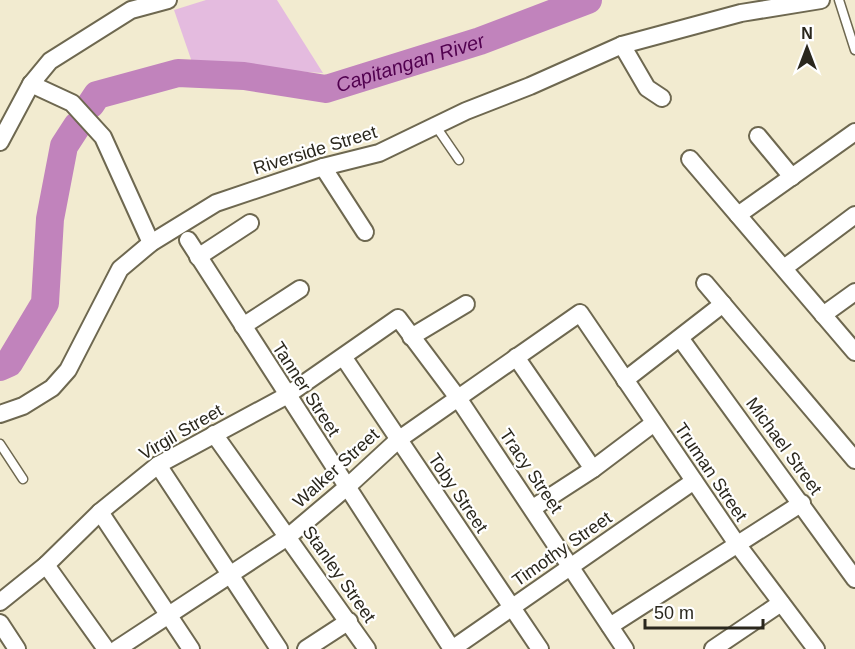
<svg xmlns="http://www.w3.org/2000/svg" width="855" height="649" viewBox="0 0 855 649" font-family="Helvetica,sans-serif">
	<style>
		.green { fill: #e4bbdf }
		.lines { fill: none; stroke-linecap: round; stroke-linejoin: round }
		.river { stroke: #c183bc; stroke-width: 28 }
		.lane-casing { stroke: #6e6850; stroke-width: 11 }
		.street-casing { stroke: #6e6850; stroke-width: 20 }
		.lane { stroke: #fff; stroke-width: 8 }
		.street { stroke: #fff; stroke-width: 16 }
		.labels { text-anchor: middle; stroke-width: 4.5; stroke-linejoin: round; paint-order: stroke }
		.street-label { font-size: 18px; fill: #2a271d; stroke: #fff }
		.water-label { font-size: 20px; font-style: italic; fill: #51014f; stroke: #fff }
	</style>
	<rect width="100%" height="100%" fill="#f2ebd0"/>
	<polygon class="green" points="206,0 277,0 323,73 193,65 174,10"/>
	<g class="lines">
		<g class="river">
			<path id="s1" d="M91,104L97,95L178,73L244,76L326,89L480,41L588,0"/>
			<polyline points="0,367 9,363 45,303 50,219 64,146 77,126"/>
		</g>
		<defs>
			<g id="lane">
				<polyline points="839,0 855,50"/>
				<polyline points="435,125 459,160"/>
				<polyline points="0,444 23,479"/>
			</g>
			<g id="street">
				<polyline points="622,45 647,88 662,98"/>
				<polyline points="31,84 72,103 103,137 151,243"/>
				<polyline points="758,136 792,177"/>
				<polyline points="0,142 31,84 50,61 131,10 168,0"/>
				<polyline points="690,159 855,352"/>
				<polyline points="323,167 365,232"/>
				<polyline points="738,215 855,132"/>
				<polyline points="188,240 452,649"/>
				<polyline points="198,257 250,223"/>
				<polyline points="784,268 855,215"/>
				<polyline points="705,283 855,460"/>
				<polyline points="823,315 855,292"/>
				<polyline points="243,326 300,289"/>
				<polyline points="411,337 466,304"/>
				<polyline points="680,338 855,579"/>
				<polyline points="516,357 593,469"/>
				<polyline points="344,358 540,649"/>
				<polyline points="625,380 723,304"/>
				<polyline points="0,414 23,406 52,388 68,370 120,269 151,243 216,203 323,167 379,153 466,111 530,86 622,45 741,13 821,0"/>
				<polyline points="214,434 367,649"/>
				<polyline points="158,465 279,649"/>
				<polyline points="533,508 593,469 654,423"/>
				<polyline points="100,512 191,649"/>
				<polyline points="46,565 106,649"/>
				<polyline points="0,602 46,565 100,512 158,465 286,396 398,318 458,398 625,649"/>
				<polyline points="0,623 17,649"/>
				<polyline points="610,626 802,503"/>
				<polyline points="117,649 289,536 347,487 398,440 580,313 737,544 816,649"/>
				<polyline points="306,649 349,621"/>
				<polyline points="452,649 694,481"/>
				<polyline points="713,649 781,603"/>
			</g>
		</defs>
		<use href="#lane" class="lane-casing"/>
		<use href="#street" class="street-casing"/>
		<use href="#lane" class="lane"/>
		<use href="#street" class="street"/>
	</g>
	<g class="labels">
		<g class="street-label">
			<text transform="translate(315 150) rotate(-17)" y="6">Riverside Street</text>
			<text transform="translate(306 389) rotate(57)" y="6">Tanner Street</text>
			<text transform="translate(181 432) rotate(-30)" y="6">Virgil Street</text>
			<text transform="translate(784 446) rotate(54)" y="6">Michael Street</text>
			<text transform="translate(336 468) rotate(-42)" y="6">Walker Street</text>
			<text transform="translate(531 471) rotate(56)" y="6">Tracy Street</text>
			<text transform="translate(711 472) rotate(56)" y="6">Truman Street</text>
			<text transform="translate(458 493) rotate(56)" y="6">Toby Street</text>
			<text transform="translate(562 549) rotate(-35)" y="6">Timothy Street</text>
			<text transform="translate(339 574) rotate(55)" y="6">Stanley Street</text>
		</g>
		<g class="water-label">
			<text dy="7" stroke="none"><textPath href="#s1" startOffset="332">Capitangan River</textPath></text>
		</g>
	</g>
	<g transform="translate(807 48)" stroke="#ffffff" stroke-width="4.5" paint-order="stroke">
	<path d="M0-4.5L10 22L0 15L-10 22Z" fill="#2a271d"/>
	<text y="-9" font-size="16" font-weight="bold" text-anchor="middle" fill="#2a271d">N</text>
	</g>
	<path d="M645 619v9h118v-9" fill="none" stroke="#2a271d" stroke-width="3"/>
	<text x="654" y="619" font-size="18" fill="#2a271d" stroke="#ffffff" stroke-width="4.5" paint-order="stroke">50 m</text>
</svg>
